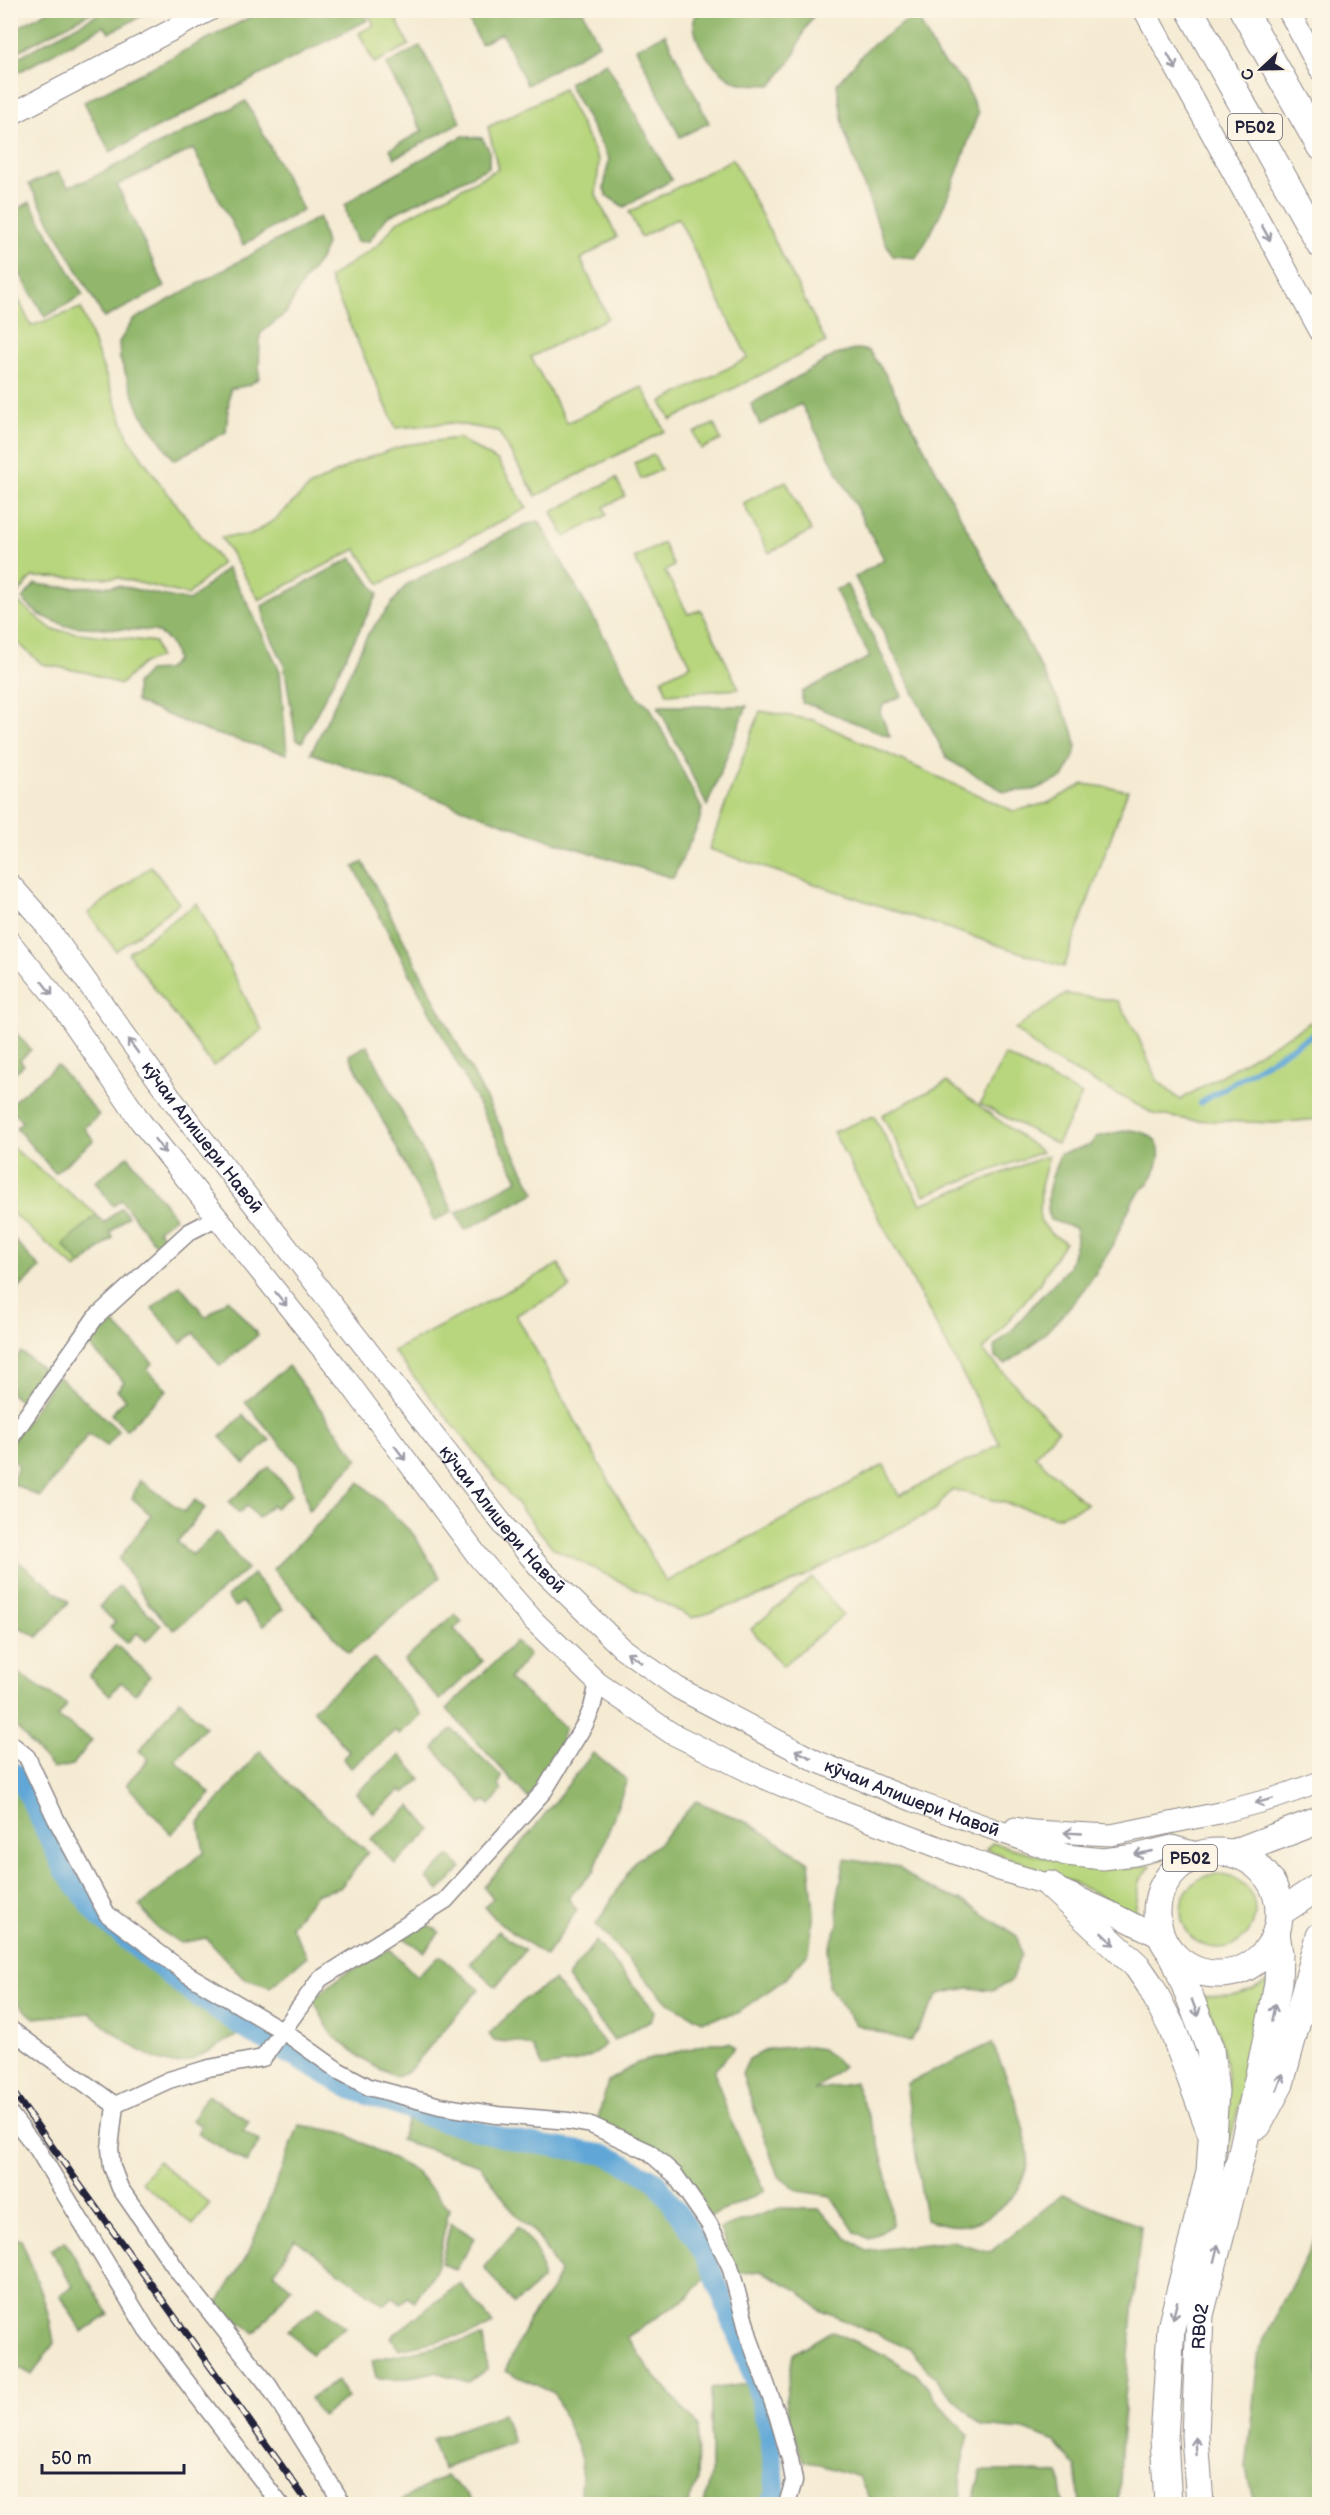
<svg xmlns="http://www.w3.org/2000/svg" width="1330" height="2515" viewBox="0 0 1330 2515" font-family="'Balsamiq Sans',sans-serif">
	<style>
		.green { fill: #b8d67d; stroke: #6d7c5c; stroke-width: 1.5 }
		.forest { fill: #92b76c; stroke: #5a6c54; stroke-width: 1.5 }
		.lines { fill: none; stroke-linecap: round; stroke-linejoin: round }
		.stream { stroke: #60a7d7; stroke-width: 6 }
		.canal { stroke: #60a7d7; stroke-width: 20 }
		.minor-casing { stroke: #8c8687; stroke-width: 19 }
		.tertiary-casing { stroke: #8c8687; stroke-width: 23 }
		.trunk-casing { stroke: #8c8687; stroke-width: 29 }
		.minor { stroke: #fff; stroke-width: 16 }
		.tertiary { stroke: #fff; stroke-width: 21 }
		.trunk { stroke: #fff; stroke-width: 27 }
		.rail-casing { stroke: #22223b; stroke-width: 7 }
		.rail { stroke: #fcf5e5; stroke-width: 4.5; stroke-dasharray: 14; stroke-linecap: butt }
		.oneway { stroke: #9c9ca7 }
		.labels { text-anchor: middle; stroke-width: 5; stroke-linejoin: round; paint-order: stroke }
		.shield { fill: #fcf5e5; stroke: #63616e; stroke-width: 1.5 }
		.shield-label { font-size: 16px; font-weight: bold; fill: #22223b }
		.street-label { font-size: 18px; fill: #22223b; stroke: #fcf5e5 }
	</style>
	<rect width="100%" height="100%" fill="#fcf5e5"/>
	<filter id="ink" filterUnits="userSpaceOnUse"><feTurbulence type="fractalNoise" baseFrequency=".0167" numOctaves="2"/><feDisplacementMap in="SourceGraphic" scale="12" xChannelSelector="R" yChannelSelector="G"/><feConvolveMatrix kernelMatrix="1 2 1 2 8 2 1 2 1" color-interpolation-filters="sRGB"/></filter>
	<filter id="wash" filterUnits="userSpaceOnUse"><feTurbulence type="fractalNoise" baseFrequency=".008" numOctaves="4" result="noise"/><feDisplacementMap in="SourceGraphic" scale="24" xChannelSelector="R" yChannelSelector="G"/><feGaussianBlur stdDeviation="1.35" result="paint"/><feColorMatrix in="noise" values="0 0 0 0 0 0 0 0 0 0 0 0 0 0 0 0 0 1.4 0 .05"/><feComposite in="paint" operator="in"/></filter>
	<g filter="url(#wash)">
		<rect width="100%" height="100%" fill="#f5ebd3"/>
		<g class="green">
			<polygon points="367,11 392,11 409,45 374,63 359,33 374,25"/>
			<polygon points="563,89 599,161 596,195 617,237 581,259 608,318 531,357 567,423 642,387 665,431 536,496 498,431 452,423 396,428 329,278 378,245 397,222 498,169 488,127"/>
			<polygon points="733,159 826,342 671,420 661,402 748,358 678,218 641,237 629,212"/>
			<polygon points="17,296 31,326 81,308 129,439 159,482 222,563 188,595 119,578 32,577 14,599 53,630 155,642 159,657 142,664 120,685 89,673 42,664 11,637 10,300"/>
			<polygon points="714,424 721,440 701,449 694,433"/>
			<polygon points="458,438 498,461 527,508 380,584 356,549 259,600 221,537 251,535 277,518 309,487 356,462 405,445"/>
			<polygon points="654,455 661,470 641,479 634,463"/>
			<polygon points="616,478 625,496 604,507 607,515 565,537 552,512"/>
			<polygon points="786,481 811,531 769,553 743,503"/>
			<polygon points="663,543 674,566 665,571 688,614 701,610 739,689 667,694 662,679 691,665 634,558"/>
			<polygon points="760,711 813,720 1013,811 1048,803 1083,784 1128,790 1064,967 709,849"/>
			<polygon points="151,866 179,903 116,951 88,913"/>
			<polygon points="197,903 262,1030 213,1066 128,953"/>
			<polygon points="1066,994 1118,1001 1138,1036 1156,1079 1180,1100 1319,1017 1319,1119 1275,1123 1190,1120 1154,1114 1046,1056 1015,1029"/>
			<polygon points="1005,1055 1082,1095 1057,1144 980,1104"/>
			<polygon points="947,1082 1042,1152 924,1195 882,1115"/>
			<polygon points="874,1116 921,1204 1049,1155 1041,1186 1040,1220 1050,1233 1065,1242 1039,1284 983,1351 1058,1430 1035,1456 1087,1505 1057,1517 952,1489 935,1510 775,1591 693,1618 553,1548 393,1351 559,1264 570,1288 516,1315 666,1582 884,1465 899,1496 1000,1444 833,1132"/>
			<polygon points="10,1146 95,1213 103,1223 121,1208 128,1216 110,1232 113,1238 76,1269 11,1212"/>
			<polygon points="812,1578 843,1615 783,1666 751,1629"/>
			<polygon points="992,1843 1079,1866 1113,1868 1151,1865 1140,1881 1134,1918 1097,1894 1073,1883 986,1849"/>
			<circle cx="1218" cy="1911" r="37"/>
			<path d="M1270,1980L1224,2166C1228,2121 1233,2074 1218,2030C1214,2019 1207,2007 1202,1996C1230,1998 1246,1995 1270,1980Z"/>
			<polygon points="158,2161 210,2204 193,2225 141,2182"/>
		</g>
		<g class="forest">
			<polygon points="50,10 94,11 11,55 11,31"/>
			<path d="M705,10H816V11L804,31L794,56L772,85C759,84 742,86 731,79C710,65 692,42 694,17Z"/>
			<polygon points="104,11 151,11 109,33 104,26 13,75 11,61"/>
			<polygon points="262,11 363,11 368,20 110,152 84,102"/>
			<polygon points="464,11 583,11 599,44 527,85 502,33 481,44"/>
			<path d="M916,14L938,57L964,82L978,113C961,162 945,214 916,258L893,256L882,236L844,130L837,84L867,49Z"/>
			<polygon points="665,34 709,123 680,137 636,48"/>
			<polygon points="420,46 461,122 395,158 390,149 422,131 386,65"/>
			<polygon points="606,62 672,180 624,207 607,196 604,188 609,159 568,83"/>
			<polygon points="246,101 303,210 243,245 193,149 117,185 165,287 104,318 29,184 58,172 68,186 87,180"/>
			<polygon points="463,136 482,138 489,150 489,167 387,217 369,241 357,242 347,216 345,205 364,191"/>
			<polygon points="30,202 83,295 45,317 11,258 11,213"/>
			<polygon points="319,217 326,244 320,260 303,282 286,313 260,334 259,378 249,385 230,389 226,432 174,460 140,412 120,359 119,342 133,320"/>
			<path d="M858,349L869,351L884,372L1071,725C1080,751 1076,754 1063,778L1033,790L1005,792L947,759L855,577L884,559L801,404L760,425L751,404L835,355Z"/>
			<polygon points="539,521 638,697 650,707 702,809 699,823 673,878 549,840 311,753 368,634 407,584 525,525"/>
			<polygon points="352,558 378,594 302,742 296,739 284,664 266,627 262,606"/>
			<path d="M227,568L247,602L280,671L287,754L209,732L136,702V684L148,671L166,670L176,660C173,646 169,638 155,631L66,626L38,614L22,599L35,584L60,587L120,586L189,601Z"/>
			<polygon points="847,585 902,696 884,704 880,712 890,737 811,705 802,703 802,692 870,657 835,590"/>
			<polygon points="658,706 747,706 707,806"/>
			<polygon points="363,862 535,1193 465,1230 456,1213 518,1180 354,867"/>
			<polygon points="10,1026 31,1050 20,1060 24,1065 11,1076"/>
			<polygon points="367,1045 453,1211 434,1221 349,1055"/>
			<polygon points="57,1065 99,1115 84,1128 94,1140 55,1173 16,1128 22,1122 11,1109 10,1104"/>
			<path d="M1129,1130C1164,1133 1166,1156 1149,1182C1145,1188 1138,1193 1134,1199C1125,1215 1119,1234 1110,1250C1089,1288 1043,1343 1005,1364L995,1358L994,1347L1014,1328L1034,1304L1069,1267L1077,1238L1075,1228L1050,1220C1043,1196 1052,1176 1060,1154L1090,1145L1096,1137Z"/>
			<polygon points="128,1156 175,1217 158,1230 167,1241 158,1248 121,1200 113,1206 95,1182"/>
			<polygon points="121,1208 128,1216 110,1233 113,1237 81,1265 63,1245 96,1215 104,1223"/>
			<polygon points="11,1236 40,1268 11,1296"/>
			<polygon points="180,1285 206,1317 228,1299 258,1335 220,1366 194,1333 181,1343 152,1308"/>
			<polygon points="109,1318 153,1363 147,1369 167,1390 126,1430 111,1414 126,1399 117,1390 124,1382 85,1341"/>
			<polygon points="21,1352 52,1376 17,1422 12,1419 24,1404 11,1394 10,1366"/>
			<polygon points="288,1366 358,1459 309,1510 299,1466 245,1402"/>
			<polygon points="58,1376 119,1431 107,1446 89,1434 40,1497 12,1483 18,1465 11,1458 11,1443"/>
			<polygon points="243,1415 270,1440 245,1464 220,1437"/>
			<polygon points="269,1467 292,1494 275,1508 272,1505 258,1518 247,1506 239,1513 229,1502"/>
			<polygon points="140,1480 184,1512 195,1500 205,1508 177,1542 192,1555 217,1532 247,1569 174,1630 149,1604 119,1559 151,1515 132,1498"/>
			<polygon points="360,1482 414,1535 440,1577 349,1653 273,1569"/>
			<polygon points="11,1556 69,1602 38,1637 11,1623"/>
			<polygon points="253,1574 283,1609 263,1626 242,1602 235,1607 227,1597"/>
			<polygon points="119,1586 161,1625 146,1641 137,1633 127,1643 110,1628 115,1622 99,1607"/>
			<polygon points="455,1614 462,1622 454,1629 483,1661 440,1700 404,1661"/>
			<polygon points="516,1641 529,1656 509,1679 565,1728 550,1770 528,1798 447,1709"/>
			<polygon points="116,1645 150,1676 135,1694 121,1682 110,1695 89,1676"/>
			<polygon points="374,1658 422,1715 399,1734 396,1730 351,1768 343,1758 349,1752 313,1709"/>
			<polygon points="10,1668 67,1705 58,1717 92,1740 73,1765 53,1769 11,1721"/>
			<polygon points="180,1700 205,1727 175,1760 211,1794 171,1834 126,1784 149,1759 139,1751"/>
			<polygon points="452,1729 502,1777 498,1786 502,1790 490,1805 485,1801 481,1804 434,1748"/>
			<polygon points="260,1751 285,1780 368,1852 340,1888 316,1894 291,1926 307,1956 270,1987 243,1978 206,1938 180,1943 157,1928 140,1906 204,1852 199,1823"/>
			<polygon points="593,1753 627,1780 594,1871 568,1898 577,1910 546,1956 500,1924 485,1907 493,1898 484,1887 527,1837"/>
			<polygon points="400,1755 421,1779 405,1793 401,1790 374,1813 356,1793"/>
			<path d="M10,1779L63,1875L97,1922L181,1993L241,2033C224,2042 201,2058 183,2063C157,2070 109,2029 90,2013L34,2018L11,1997Z"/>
			<polygon points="696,1801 750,1824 809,1862 814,1912 809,1952 785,1979 738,2013 702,2021 668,2003 596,1925 635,1861 660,1842"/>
			<polygon points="411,1806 431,1830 395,1864 371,1839"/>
			<polygon points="449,1856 462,1868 439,1891 427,1878"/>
			<polygon points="845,1859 899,1867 918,1883 966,1903 1017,1936 1021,1955 1010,1982 994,1990 968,1988 939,1994 910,2042 855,2024 828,1985 828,1951 838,1925 837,1901"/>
			<polygon points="420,1920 440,1932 424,1952 401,1936"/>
			<polygon points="498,1931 525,1951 496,1987 470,1964"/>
			<polygon points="596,1941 655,2011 651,2020 614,2041 567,1978"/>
			<polygon points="390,1949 416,1976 440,1956 479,1989 407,2073 396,2077 368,2063 331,2034 313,1999 343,1975"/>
			<path d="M554,1980L605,2044C591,2062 564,2064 543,2067L533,2047L517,2042L494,2041L489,2034L526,1998Z"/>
			<polygon points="711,2043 730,2043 735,2048 714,2071 730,2119 765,2191 709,2217 662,2149 597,2122 608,2081 637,2063"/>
			<path d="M992,2043C1004,2069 1033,2139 1027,2166C1023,2185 1013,2199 997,2210C972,2230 954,2228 925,2219L906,2084Z"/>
			<polygon points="803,2046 822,2049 843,2066 815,2090 855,2083 878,2140 888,2183 892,2225 869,2239 855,2232 831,2196 798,2191 778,2176 742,2074 749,2059 768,2049"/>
			<polygon points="207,2095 249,2121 243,2131 260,2141 247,2163 197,2133 201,2126 192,2120"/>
			<polygon points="410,2115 517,2144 605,2157 654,2183 692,2237 710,2273 688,2297 627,2337 649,2369 698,2426 697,2482 688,2504 603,2504 580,2493 582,2459 554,2393 505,2371 529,2320 552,2289 559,2272 538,2236 512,2210 480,2165 400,2140"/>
			<polygon points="299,2125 342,2132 415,2171 449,2209 436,2270 415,2301 408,2297 401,2303 393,2297 384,2305 295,2239 274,2273 291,2288 255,2333 216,2306 248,2254"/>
			<polygon points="1063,2194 1141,2226 1122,2431 1119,2504 1080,2504 1076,2467 1055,2442 1024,2430 982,2426 943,2387 910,2349 820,2310 798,2290 761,2271 736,2274 720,2229 780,2208 819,2209 846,2236 866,2251 952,2241 990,2252"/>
			<polygon points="451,2223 475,2238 456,2270 441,2263"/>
			<path d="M518,2227C533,2245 543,2255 542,2280L514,2304L484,2267Z"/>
			<polygon points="1319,2231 1319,2504 1254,2504 1246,2469 1259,2349"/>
			<path d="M21,2239C34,2273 49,2306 54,2343L32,2375L11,2363V2240Z"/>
			<polygon points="65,2241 109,2315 82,2332 60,2295 73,2287 51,2250"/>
			<polygon points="460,2283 493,2324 477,2332 399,2349 391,2337"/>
			<polygon points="319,2306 345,2327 311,2354 288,2330"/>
			<polygon points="831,2331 887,2356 919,2376 945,2411 969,2435 963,2458 960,2500 957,2504 878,2504 871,2502 859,2477 803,2460 789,2419 786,2398 793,2354"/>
			<polygon points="483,2337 487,2369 469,2382 435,2372 394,2380 376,2377 372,2360"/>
			<polygon points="337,2381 348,2398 321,2416 310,2398"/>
			<polygon points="753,2383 767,2437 773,2492 767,2504 704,2504 711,2476 711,2389"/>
			<polygon points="503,2414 514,2443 442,2469 432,2439"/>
			<polygon points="981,2471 1023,2471 1059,2474 1064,2504 972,2504"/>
			<polygon points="446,2475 478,2504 402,2504 400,2501"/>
		</g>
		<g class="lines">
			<polyline class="stream" points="1200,1103 1320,1030"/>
			<polyline class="canal" points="10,1770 19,1776 64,1870 99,1917 186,1989 254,2035 351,2089 434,2119 516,2141 607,2155 656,2181 694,2236 712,2270 755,2382 770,2439 776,2493 770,2504"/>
		</g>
	</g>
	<g filter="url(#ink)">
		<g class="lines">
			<defs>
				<g id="minor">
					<polyline points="10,1439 95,1318 189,1232 216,1218"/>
					<polyline points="10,1743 27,1757 56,1819 107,1914 187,1974 283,2031 339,2071 369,2087 440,2106 497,2115 569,2121 591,2125 649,2152 675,2175 709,2224 730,2266 750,2340 777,2414 790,2459 794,2481 787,2504"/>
					<polyline points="10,2029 115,2105 169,2080 209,2068 263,2058 320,1979 446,1900 544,1791 585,1724 592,1708 598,1683"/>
					<polyline points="115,2105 110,2148 112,2167 120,2188 179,2273 269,2386 343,2504"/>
					<polyline points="10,2114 38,2150 147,2330 280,2504"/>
				</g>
				<g id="tertiary">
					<polyline points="1144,10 1320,331"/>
					<polyline points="1288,10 1320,70"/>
					<polyline points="10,115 210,10"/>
					<path id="s1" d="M10,884L42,920L171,1098L505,1527L540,1568L622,1648L678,1688L816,1761L914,1801L1066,1855L1103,1859L1135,1855L1172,1846L1200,1854"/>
					<polyline points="10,942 59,1002 141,1122 347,1380 479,1558 534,1621 598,1683 671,1733 750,1772 830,1806 999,1870 1050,1885 1106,1910 1163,1939"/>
					<polyline points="1015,1828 1033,1831 1111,1835 1219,1813 1275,1798 1320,1782"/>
				</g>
				<g id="trunk">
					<polyline points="1190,10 1320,244"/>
					<polyline points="1243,10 1320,146"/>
					<circle cx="1218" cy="1913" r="61"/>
					<polyline points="1233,1853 1320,1820"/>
					<polyline points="1050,1885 1137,1966 1150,1985 1172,2028 1210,2130"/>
					<polyline points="1279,1913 1320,1886"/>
					<polyline points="1258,2125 1280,2084 1320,1936"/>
					<polyline points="1168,2504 1164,2439 1171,2328 1210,2171 1215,2091 1210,2049 1173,1954"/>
					<path id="s2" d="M1200,2504L1195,2436L1200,2315L1242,2152L1272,2015L1278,1983L1279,1954L1276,1932"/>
				</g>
			</defs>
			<use href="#minor" class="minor-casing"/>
			<use href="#tertiary" class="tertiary-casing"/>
			<use href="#trunk" class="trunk-casing"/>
			<use href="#minor" class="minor"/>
			<use href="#tertiary" class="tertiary"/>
			<use href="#trunk" class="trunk"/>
			<defs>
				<polyline id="rail" points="10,2088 309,2504"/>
			</defs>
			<use href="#rail" class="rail-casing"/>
			<use href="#rail" class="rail"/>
		</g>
		<defs><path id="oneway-shaft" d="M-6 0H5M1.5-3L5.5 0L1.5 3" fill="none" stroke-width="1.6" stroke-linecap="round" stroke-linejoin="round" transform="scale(1.5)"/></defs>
		<g class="oneway">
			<use href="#oneway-shaft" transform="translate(1172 62) rotate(61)"/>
			<use href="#oneway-shaft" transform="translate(1266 233) rotate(61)"/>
			<use href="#oneway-shaft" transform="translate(47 988) rotate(52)"/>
			<use href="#oneway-shaft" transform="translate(133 1046) rotate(-126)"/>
			<use href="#oneway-shaft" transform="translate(160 1146) rotate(52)"/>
			<use href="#oneway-shaft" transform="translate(281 1299) rotate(51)"/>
			<use href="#oneway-shaft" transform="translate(400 1453) rotate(53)"/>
			<use href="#oneway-shaft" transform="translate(634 1657) rotate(-145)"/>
			<use href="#oneway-shaft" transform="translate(803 1754) rotate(-153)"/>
			<use href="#oneway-shaft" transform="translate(1264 1801) rotate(165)"/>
			<use href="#oneway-shaft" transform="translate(1073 1833) rotate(-177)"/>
			<use href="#oneway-shaft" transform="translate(1143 1853) rotate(167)"/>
			<use href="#oneway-shaft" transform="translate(1108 1939) rotate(43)"/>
			<use href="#oneway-shaft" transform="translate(1195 2008) rotate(69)"/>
			<use href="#oneway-shaft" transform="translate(1273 2013) rotate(-79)"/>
			<use href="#oneway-shaft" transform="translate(1280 2082) rotate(-70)"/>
			<use href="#oneway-shaft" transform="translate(1216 2253) rotate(-76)"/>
			<use href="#oneway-shaft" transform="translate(1175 2310) rotate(104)"/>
			<use href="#oneway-shaft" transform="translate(1196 2446) rotate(-94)"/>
		</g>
	</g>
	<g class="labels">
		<g class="shield">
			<rect x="1228" y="114" width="54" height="26" rx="4.5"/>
			<rect x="1163" y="1845" width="54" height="26" rx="4.5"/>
		</g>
		<g class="shield-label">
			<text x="1255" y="133">РБ02</text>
			<text x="1190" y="1864">РБ02</text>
		</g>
		<g class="street-label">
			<text dy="6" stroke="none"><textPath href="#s1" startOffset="318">кӯчаи Алишери Навоӣ</textPath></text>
			<text dy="6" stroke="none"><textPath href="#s1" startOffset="804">кӯчаи Алишери Навоӣ</textPath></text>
			<text dy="6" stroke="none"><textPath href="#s1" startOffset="1308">кӯчаи Алишери Навоӣ</textPath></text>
			<text dy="6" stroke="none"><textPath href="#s2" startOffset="178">RB02</textPath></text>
		</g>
	</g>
	<rect width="1330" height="2515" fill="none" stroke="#fcf5e5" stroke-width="36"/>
	<g transform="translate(1261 69) rotate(248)" stroke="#fcf5e5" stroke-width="4.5" paint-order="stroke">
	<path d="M0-4.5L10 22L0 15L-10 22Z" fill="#22223b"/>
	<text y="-9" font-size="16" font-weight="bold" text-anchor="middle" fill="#22223b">С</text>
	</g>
	<path d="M42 2464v9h142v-9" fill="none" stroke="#22223b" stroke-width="3"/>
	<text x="51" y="2464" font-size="18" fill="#22223b" stroke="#fcf5e5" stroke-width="4.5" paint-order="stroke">50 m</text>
</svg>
